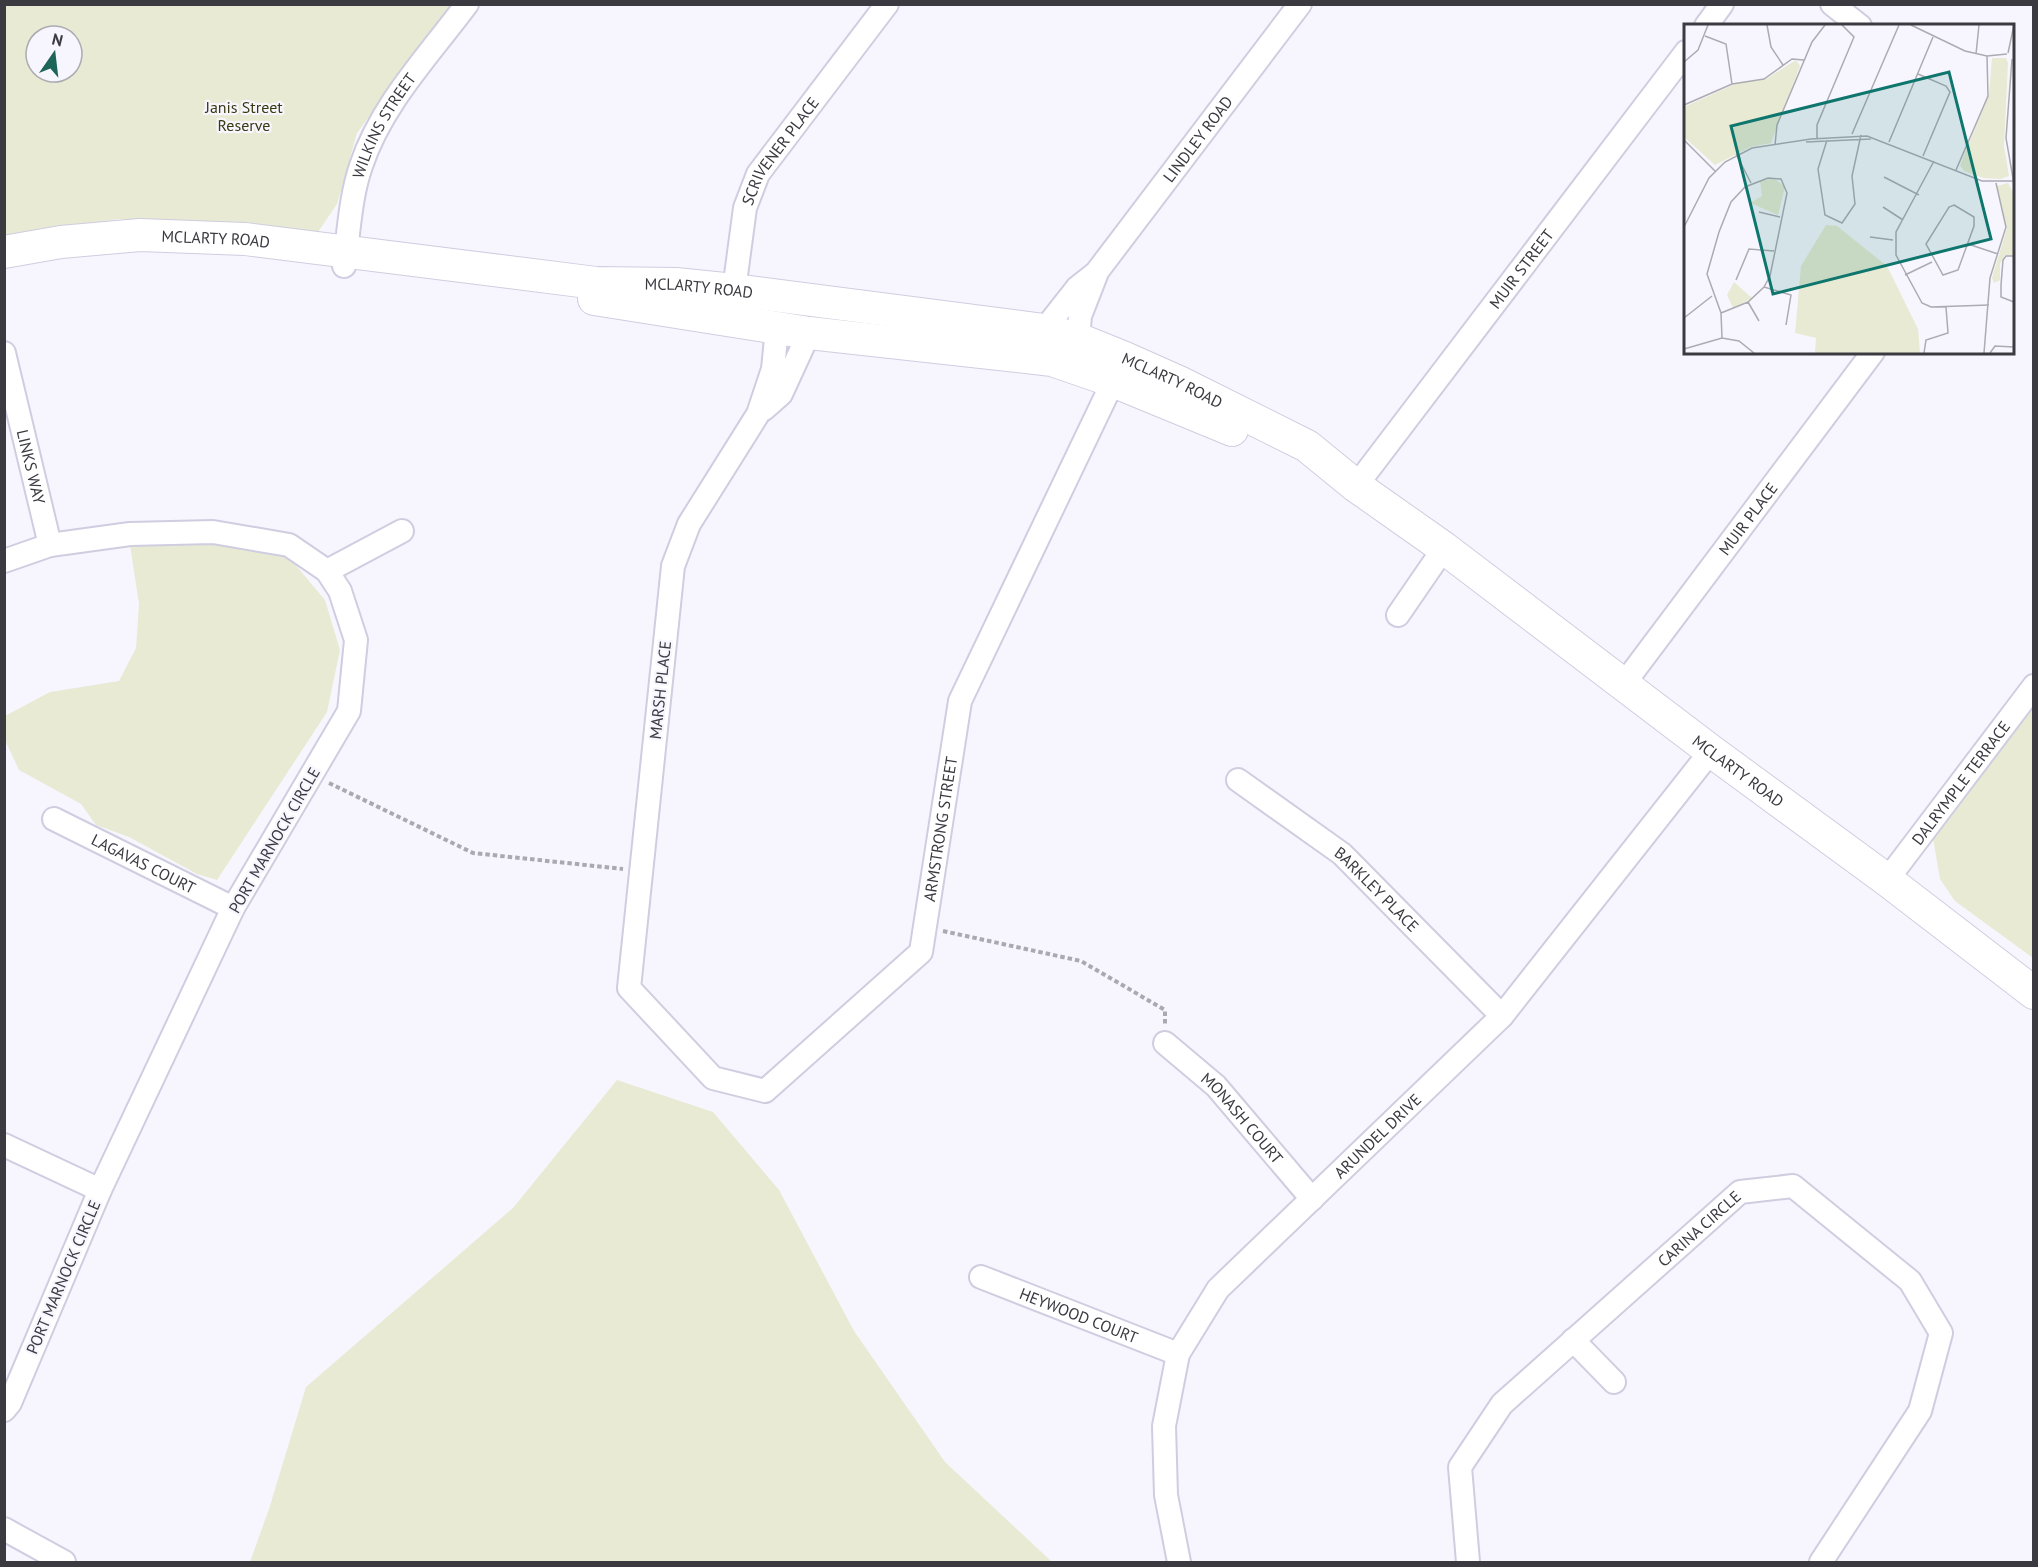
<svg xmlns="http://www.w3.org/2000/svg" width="2038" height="1567" viewBox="0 0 2038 1567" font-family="'PT Sans',sans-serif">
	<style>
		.green { fill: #e8ead3; fill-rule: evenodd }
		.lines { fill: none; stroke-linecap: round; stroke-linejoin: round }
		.street-casing { stroke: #cfcde0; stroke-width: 26 }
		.secondary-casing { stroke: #cfcde0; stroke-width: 34 }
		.path { stroke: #aaa9b0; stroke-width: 4; stroke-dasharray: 4.5 3; stroke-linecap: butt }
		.street { stroke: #fff; stroke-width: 22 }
		.secondary { stroke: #fff; stroke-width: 32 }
		.labels { text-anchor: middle; stroke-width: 4.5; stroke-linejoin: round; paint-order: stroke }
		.park-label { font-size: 16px; fill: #38390e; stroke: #f7f6fe }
		.street-label { font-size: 16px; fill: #3b3a41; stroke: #f7f6fe }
		.inset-road { fill: none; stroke: #acabb2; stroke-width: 1.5 }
		.view { fill: #0f766e; fill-opacity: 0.15; stroke: #0f766e; stroke-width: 3 }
		.inset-edge { fill: none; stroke: #3b3a41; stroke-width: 3 }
	</style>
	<rect width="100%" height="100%" fill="#f7f6fe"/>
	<g class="green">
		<path d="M4,5H452L357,133L337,204L318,232L118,219L5,238ZM36,36H72V72H36Z"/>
		<polygon points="147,540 264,546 293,562 325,600 340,650 327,712 217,880 197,874 129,837 96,825 81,804 19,770 5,740 5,716 50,692 119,681 136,648 139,604 130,545"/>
		<polygon points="2033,705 2033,958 1955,901 1940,879 1933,838"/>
		<polygon points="617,1080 713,1112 779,1190 854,1331 945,1462 1052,1562 250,1562 269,1509 306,1387 513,1208"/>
	</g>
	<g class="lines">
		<defs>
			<g id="street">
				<polyline points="1832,4 1860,26"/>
				<polyline points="1706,26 1722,4"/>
				<path id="s1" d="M344,266C349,232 350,198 361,166C381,105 429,55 467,4"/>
				<path id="s2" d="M732,305L745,208L758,174L887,4"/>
				<path id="s3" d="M777,328L773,369L758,414L689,524L673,566L629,988L713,1078L765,1091L921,952L960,701L1120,367"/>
				<path id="s4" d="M1044,330L1077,288L1096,273L1300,4"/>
				<polyline points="1078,339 1080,316 1096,275"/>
				<path id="s5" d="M4,353L50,545"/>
				<polyline points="764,409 781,394 809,333"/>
				<path id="s6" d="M1356,486L1686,52"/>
				<polyline points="4,561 50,545 130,534 213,532 289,545 327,571 340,591 356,640 349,711 233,908 100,1190 10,1403 4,1410"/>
				<polyline points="327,571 402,531"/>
				<polyline points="1398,615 1444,548"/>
				<path id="s7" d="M1623,685L1873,352"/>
				<path id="s8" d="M1238,780L1342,854L1502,1016"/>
				<path id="s9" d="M54,819L233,908"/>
				<path id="s10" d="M1887,880L2034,686"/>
				<path id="s11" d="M1165,1043L1216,1086L1312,1199"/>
				<polyline points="4,1145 100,1190"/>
				<path id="s12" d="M981,1277L1178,1354"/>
				<polyline points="1573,1340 1614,1382"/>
				<polyline points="4,1529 64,1562"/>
				<path id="s13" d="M1179,1562L1166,1495L1164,1426L1178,1354L1218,1289L1502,1016L1711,751"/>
				<path id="s14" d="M1468,1562L1460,1467L1502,1404L1740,1192L1793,1186L1910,1281L1941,1333L1920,1411L1821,1562"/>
			</g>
			<g id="secondary">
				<path id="s15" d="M4,252L61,242L140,235L245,239L596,283L676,284L734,290L1044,330L1078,339L1125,358L1179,382L1307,446L1356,486L1444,548L1711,751L1887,880L2034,993"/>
				<polyline points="594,299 809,333 1052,360 1113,381 1232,430"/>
			</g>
		</defs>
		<use href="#street" class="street-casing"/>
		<use href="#secondary" class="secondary-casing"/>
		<g class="path">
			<polyline points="329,783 473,853 623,869"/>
			<polyline points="943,931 1081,961 1165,1010 1165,1025"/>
		</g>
		<use href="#street" class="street"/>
		<use href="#secondary" class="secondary"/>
	</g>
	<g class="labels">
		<g class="park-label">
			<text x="244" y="113">Janis Street<tspan x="244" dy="18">Reserve</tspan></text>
		</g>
		<g class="street-label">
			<text dy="6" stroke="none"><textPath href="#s1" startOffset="148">WILKINS STREET</textPath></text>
			<text dy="6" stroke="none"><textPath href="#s4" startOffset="246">LINDLEY ROAD</textPath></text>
			<text dy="6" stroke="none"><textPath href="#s2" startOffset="165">SCRIVENER PLACE</textPath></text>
			<text dy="6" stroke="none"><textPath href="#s15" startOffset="213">MCLARTY ROAD</textPath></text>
			<text dy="6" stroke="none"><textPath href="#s6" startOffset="273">MUIR STREET</textPath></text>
			<text dy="6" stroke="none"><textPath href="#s15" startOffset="699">MCLARTY ROAD</textPath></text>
			<text dy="6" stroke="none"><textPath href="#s15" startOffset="1185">MCLARTY ROAD</textPath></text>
			<text dy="6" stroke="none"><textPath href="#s5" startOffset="117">LINKS WAY</textPath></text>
			<text dy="6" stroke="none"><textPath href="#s7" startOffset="208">MUIR PLACE</textPath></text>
			<text transform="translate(660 690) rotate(-84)" y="6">MARSH PLACE</text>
			<text dy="6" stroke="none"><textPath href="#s15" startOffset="1875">MCLARTY ROAD</textPath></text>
			<text dy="6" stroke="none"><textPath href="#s10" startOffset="122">DALRYMPLE TERRACE</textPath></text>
			<text dy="6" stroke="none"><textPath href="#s3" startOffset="1198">ARMSTRONG STREET</textPath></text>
			<text transform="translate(274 840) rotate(-60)" y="6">PORT MARNOCK CIRCLE</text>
			<text dy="6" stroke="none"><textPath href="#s9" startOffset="100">LAGAVAS COURT</textPath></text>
			<text dy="6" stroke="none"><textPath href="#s8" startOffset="177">BARKLEY PLACE</textPath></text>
			<text dy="6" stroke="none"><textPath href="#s11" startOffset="108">MONASH COURT</textPath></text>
			<text dy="6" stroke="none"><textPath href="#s13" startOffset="508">ARUNDEL DRIVE</textPath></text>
			<text dy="6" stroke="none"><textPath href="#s14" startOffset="435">CARINA CIRCLE</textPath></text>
			<text transform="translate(63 1277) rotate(-67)" y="6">PORT MARNOCK CIRCLE</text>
			<text dy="6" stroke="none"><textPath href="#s12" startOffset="105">HEYWOOD COURT</textPath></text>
		</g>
	</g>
	<g transform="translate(1684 24)">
		<rect width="330" height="330" fill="#f7f6fe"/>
		<path d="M308,34H322L324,39L320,122L325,152L316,155L299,154L280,147L276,141L305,71ZM112,36L116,42L87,119L66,123L31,141L0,113V83L51,60L82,55ZM90,154L101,163L94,191L66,179L78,172L76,157ZM324,159L330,170V231H321L316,240V256L310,259L308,254L323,204L313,162ZM142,201L153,202L203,242L234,305L236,329H131L132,314L111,309L117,242ZM50,258L68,274L49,284L43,271Z" fill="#e8ead3"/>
		<path class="inset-road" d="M83,1L87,23L99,41M227,1L281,27L303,32L323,30M21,12L42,20L48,60M324,29L330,1M292,30L295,1M328,35L322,114L330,160M0,38L14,26L24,1M234,50L262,62L266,68L239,132M0,81L48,60L80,55L108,35L120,36M168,110L215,1M133,114V101L170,13L158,1M0,116L31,147M143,116L134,145L141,191L158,199L171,180L168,152L177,111M122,118L187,115M205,118L249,13M91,121L93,101L128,18L141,1M52,130L67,159M250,137L212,208V231L238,279L247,283L305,281M272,146L304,72L303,32M200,153L235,171M270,181L290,193V202L274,246L259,251L242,220L265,183ZM199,183L219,196M75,188L96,193M0,203L25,154L41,138L68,124L127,115L183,112L298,157H330M186,213L209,216M284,220L314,230M330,232H322L319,236L317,261V273L330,278M221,251L248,238M52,256L65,225L90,227M80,263L107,271L102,301M64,278L75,297M37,289L64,278L80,263L86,252L103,169L97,155L84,154L61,163L47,178L35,208L23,250L37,289L38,314M0,294L28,272M0,325L38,314L55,317L70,329M240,329L242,316L264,309L262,283M300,329L306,254L322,203L312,159M306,329L311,322L330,323"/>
		<path class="view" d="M265,48L307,215L89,270L47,102Z"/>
		<rect width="330" height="330" class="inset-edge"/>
	</g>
	<rect width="2038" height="1567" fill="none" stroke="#3b3a41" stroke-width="12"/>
	<g transform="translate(54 54) rotate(14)"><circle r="28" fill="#f7f6fe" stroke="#acabb2" stroke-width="1.5"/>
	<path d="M0-4.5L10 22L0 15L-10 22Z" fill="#1e6559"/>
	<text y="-9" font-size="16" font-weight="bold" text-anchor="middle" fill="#3b3a41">N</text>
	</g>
</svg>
